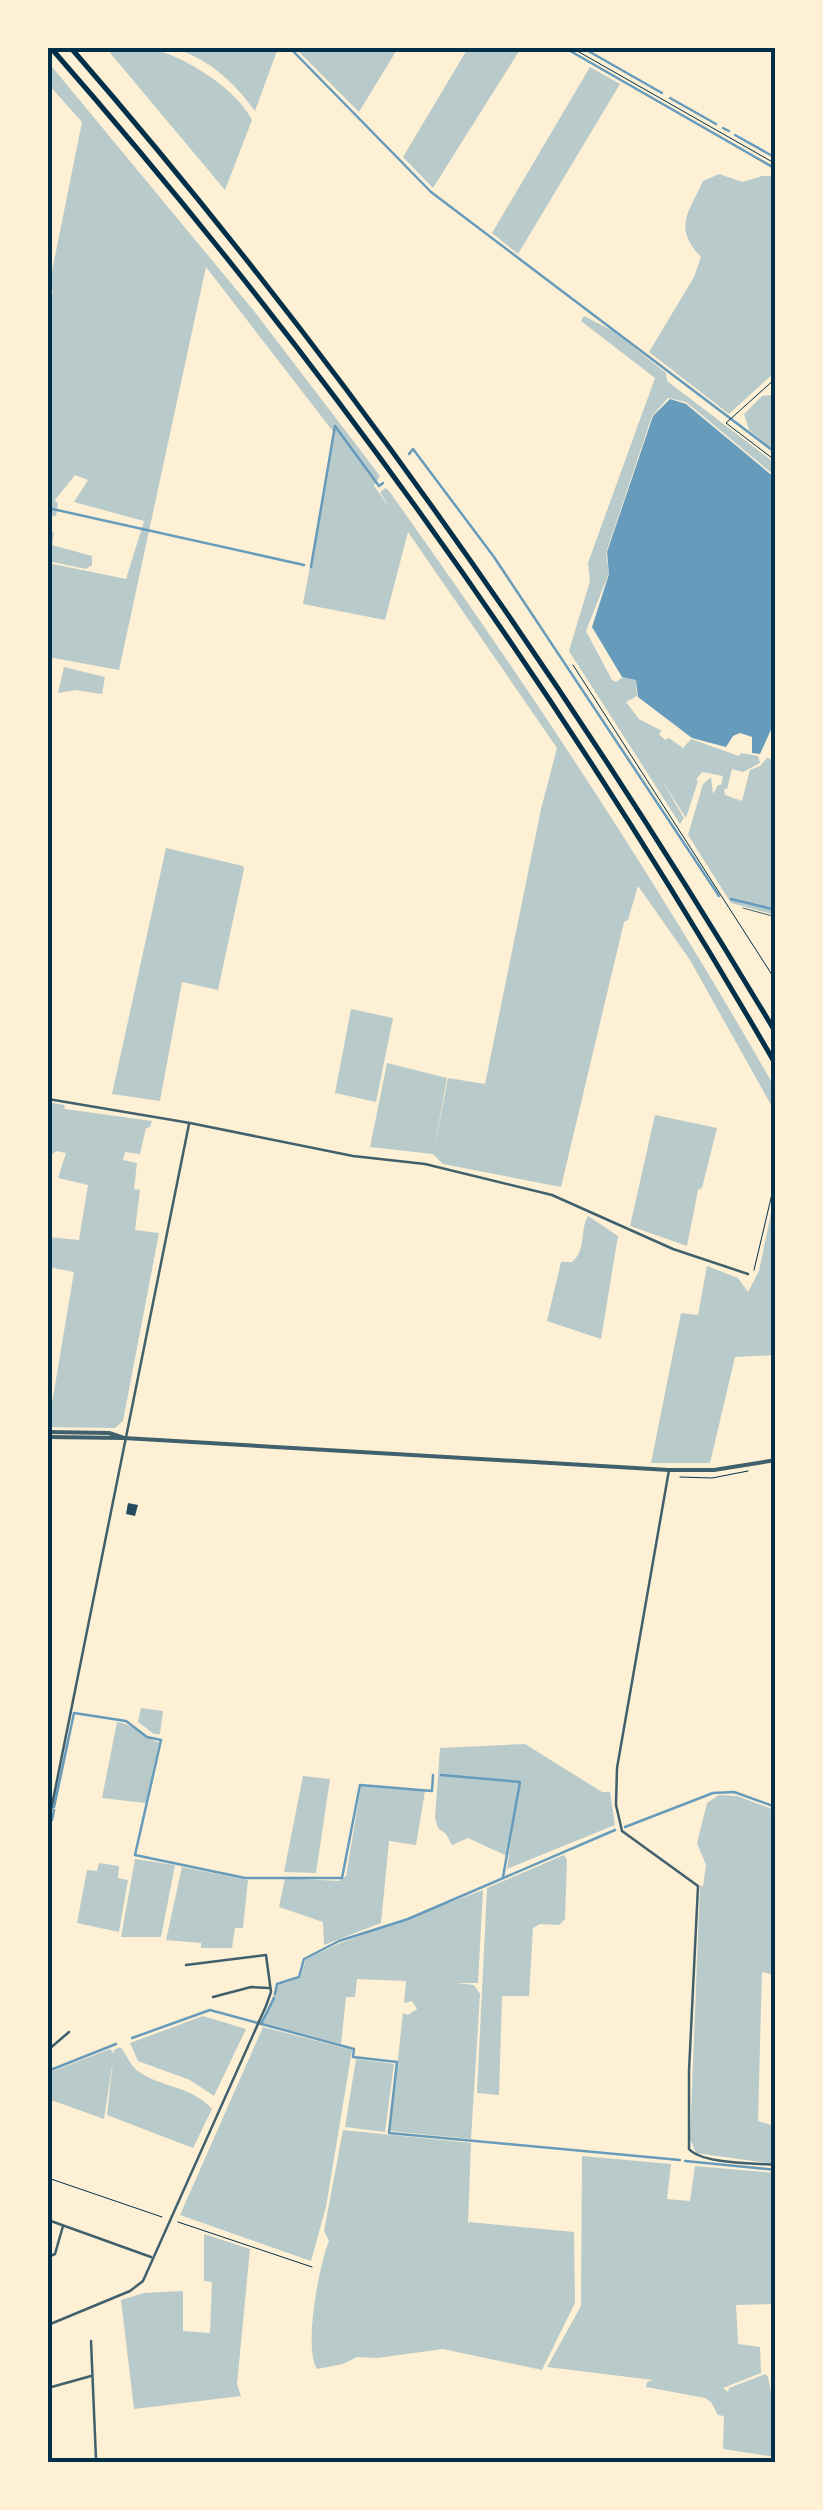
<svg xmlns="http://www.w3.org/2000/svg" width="823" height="2510" viewBox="0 0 823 2510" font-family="'Roboto Condensed',sans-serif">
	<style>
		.green { fill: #b9caca }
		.water { fill: #669bbc }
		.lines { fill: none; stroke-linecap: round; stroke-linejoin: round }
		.stream { stroke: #669bbc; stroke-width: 2.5 }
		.building { fill: #264d5e }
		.path { stroke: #003049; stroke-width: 1 }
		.service { stroke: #3f606c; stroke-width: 1 }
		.minor { stroke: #3f606c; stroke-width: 2.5 }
		.tertiary { stroke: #3f606c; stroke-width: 4 }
		.motorway { stroke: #003049; stroke-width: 5 }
		.neatline { fill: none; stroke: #003049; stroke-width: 4 }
	</style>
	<rect width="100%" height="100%" fill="#fdf0d5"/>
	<g class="green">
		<path d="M106,48C119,47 134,45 147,48C181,53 238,90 252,120L225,190Z"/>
		<path d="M174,48H278L255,111C234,82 209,59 174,48Z"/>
		<polygon points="295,48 294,48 398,48 359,112"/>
		<polygon points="468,48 521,48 433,188 403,157"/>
		<path d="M48,62L254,311L380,476L374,486L390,508L380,492L385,488L389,491C527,684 658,882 775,1088V1112L690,960L638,886L628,920L624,922L561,1187L443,1164L433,1154L370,1147L387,1063L447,1078L434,1150L448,1078L485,1084L541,809L557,748L408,532L385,620L303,604L335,434L206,267L119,670L48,657V563L126,579L144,521L74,502L88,480L75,475L55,500L58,504L56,516L48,515V319L53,290L48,291L82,122L48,84Z"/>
		<polygon points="590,67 620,84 518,254 492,233"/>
		<path d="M719,174L743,182L762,176H776L775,372L729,414L649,352L694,277L701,257C673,227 688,214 703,181Z"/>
		<polygon points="584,316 613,331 666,373 667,381 775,463 775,476 686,402 668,398 652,416 606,553 609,573 586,631 612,680 616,682 623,677 636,680 637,696 626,702 639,719 662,731 659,734 665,740 669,738 683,748 691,739 739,756 741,753 758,756 760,763 743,772 732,769 727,789 724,789 725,795 742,801 750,770 760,766 767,758 775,760 775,915 731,903 688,835 703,784 711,777 713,794 718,785 721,785 723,776 702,772 696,780 698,781 686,818 661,779 684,818 680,824 569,651 590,581 588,563 655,378 581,321"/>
		<polygon points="775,388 775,451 749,430 744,414 762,396 771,395"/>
		<polygon points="48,531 54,532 52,545 92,556 92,565 86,569 48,561"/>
		<polygon points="64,667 105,677 102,694 76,690 58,693"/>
		<polygon points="166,848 243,866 244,869 218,990 182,982 160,1101 112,1094"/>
		<polygon points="351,1009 393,1018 376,1102 335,1093"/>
		<polygon points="48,1102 64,1105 65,1109 152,1121 150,1127 146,1128 140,1154 125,1152 123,1160 137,1163 134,1189 140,1190 135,1230 159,1233 123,1421 115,1428 48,1427 74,1272 48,1267 48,1237 79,1240 88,1185 58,1178 66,1153 56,1151 48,1159"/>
		<polygon points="655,1115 717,1128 702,1188 698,1190 687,1246 630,1226"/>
		<polygon points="775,1194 775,1355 735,1357 710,1463 651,1463 681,1313 698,1315 707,1266 738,1278 748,1292 759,1271"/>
		<path d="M588,1216L618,1236L601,1339L547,1321L561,1262H572C587,1249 579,1232 588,1216Z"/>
		<polygon points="141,1708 163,1711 160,1734 154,1734 138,1722"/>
		<path d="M117,1722C135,1724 142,1738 159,1742L146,1803L102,1798Z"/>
		<polygon points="525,1744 602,1792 610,1792 615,1825 507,1869 513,1827 507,1856 468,1838 452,1845 446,1834 438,1828 435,1818 440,1748"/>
		<polygon points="303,1776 330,1779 316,1873 284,1872"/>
		<polygon points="361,1786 425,1791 416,1845 389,1841 381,1923 324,1945 323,1922 279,1907 285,1878 339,1881 346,1876"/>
		<polygon points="719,1795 737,1796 775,1810 775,1975 762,1972 758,2121 775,2126 775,2164 696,2153 690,2139 700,1885 703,1887 706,1865 697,1843 707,1803"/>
		<polygon points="564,1855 567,1860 565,1919 559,1925 540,1924 533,1928 529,1996 502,1996 499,2095 477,2093 487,1888"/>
		<polygon points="135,1859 175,1865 161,1937 121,1937"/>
		<polygon points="99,1863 119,1866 118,1878 128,1880 119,1932 77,1923 87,1870 97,1871"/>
		<polygon points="182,1867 248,1880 243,1928 235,1928 232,1948 201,1948 201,1943 166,1940"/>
		<polygon points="483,1890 478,1983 456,1983 474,1985 480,1994 471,2139 390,2131 403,2013 408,2015 417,2009 412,2001 404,2003 406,1981 357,1979 355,1997 346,1997 341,2044 263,2023 277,1986 300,1978 306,1959 338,1944"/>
		<polygon points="203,2016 246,2029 214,2096 190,2080 138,2061 130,2043"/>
		<polygon points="263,2027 352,2050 326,2207 311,2261 180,2215"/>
		<path d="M120,2047C127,2054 130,2066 139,2072C163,2088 192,2086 212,2109L193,2148L107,2115L114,2050Z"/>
		<polygon points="110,2049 114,2054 104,2119 48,2099 48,2073"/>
		<polygon points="356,2059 394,2064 385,2132 345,2127"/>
		<path d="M343,2130L471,2143L468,2225L469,2222L574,2232L575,2303L542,2370L443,2349L377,2358L357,2357L343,2364L317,2369C303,2348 320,2261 329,2241L324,2231Z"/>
		<polygon points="582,2156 671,2164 667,2199 690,2201 695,2166 775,2173 775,2304 736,2305 738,2344 760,2347 761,2373 723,2388 728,2392 729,2388 765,2374 768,2377 775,2412 775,2457 723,2449 724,2416 718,2415 711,2402 705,2398 646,2387 647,2382 653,2380 547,2367 581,2306"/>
		<polygon points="204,2234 250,2249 237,2384 241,2396 134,2409 121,2300 144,2293 183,2291 183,2331 210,2333 212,2282 204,2281"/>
	</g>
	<polygon class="water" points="670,399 686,404 775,478 775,721 760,754 752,753 752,737 740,733 733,736 726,747 692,738 638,697 636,680 622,677 592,627 609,574 607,552 653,416"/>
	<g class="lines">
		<g class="stream">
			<polyline points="290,48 431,192 776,453"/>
			<polyline points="565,48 776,169"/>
			<polyline points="583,48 662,93"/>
			<polyline points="670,98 716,124"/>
			<polyline points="723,128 729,131"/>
			<polyline points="735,135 776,158"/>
			<polyline points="409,454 413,449 494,557 719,896"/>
			<polyline points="48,508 304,565"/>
			<polyline points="311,567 335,426 379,486 383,483"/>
			<polyline points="731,899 776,910"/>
			<polyline points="441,1775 520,1782 503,1877"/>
			<polyline points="54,1807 74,1713 126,1721 147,1737 161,1740 135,1855 245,1878 342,1878 360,1785 432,1791 433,1775"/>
			<polyline points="48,1819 52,1820 54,1810"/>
			<polyline points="625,1827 713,1793 734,1792 776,1807"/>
			<polyline points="275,1994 277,1984 299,1977 304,1959 339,1941 408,1919 615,1830"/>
			<polyline points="261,2024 274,1998"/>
			<polyline points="132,2038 210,2010 354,2049 353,2057 397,2062 389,2133 680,2160"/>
			<polyline points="48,2071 116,2044"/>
			<polyline points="685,2161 776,2170"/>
		</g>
	</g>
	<polygon class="building" points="128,1503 138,1505 135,1516 126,1514"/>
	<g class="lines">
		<g class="path">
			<polyline points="572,48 776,164"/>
			<polyline points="776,378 726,423 776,461"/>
			<polyline points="573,665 776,981"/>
			<polyline points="754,1270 776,1177"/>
			<polyline points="680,1477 712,1478 748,1471"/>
			<polyline points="48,2178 162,2217"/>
			<polyline points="178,2222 312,2267"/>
		</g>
		<polyline class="service" points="743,908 776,917"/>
		<g class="minor">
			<polyline points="48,1099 190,1123 353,1156 425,1164 552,1195 673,1249 748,1274"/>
			<path d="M669,1470L617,1768L616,1805L622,1831L698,1886L689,2071V2149C702,2164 754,2163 776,2165"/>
			<polyline points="48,1825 189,1124"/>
			<polyline points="213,1997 251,1987 269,1988"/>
			<polyline points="48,2050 69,2032"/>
			<polyline points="48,2220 151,2257"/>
			<polyline points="48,2257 55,2254 63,2226"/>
			<polyline points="48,2325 130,2291 143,2281 266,2006 271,1992 266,1955 186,1965"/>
			<polyline points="91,2341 96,2459 99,2462"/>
			<polyline points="48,2388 91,2376"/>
		</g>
		<g class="tertiary">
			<polyline points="48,1432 109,1433 124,1438"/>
			<polyline points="48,1437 124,1438 669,1470 714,1470 776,1460"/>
		</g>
		<g class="motorway">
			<path d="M51,48C325,361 568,704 776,1065"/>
			<path d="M71,48C337,354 568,685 776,1033"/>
		</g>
	</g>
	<rect width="823" height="2510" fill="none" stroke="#fdf0d5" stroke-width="100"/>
	<rect x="50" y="50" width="723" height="2410" class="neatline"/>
</svg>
